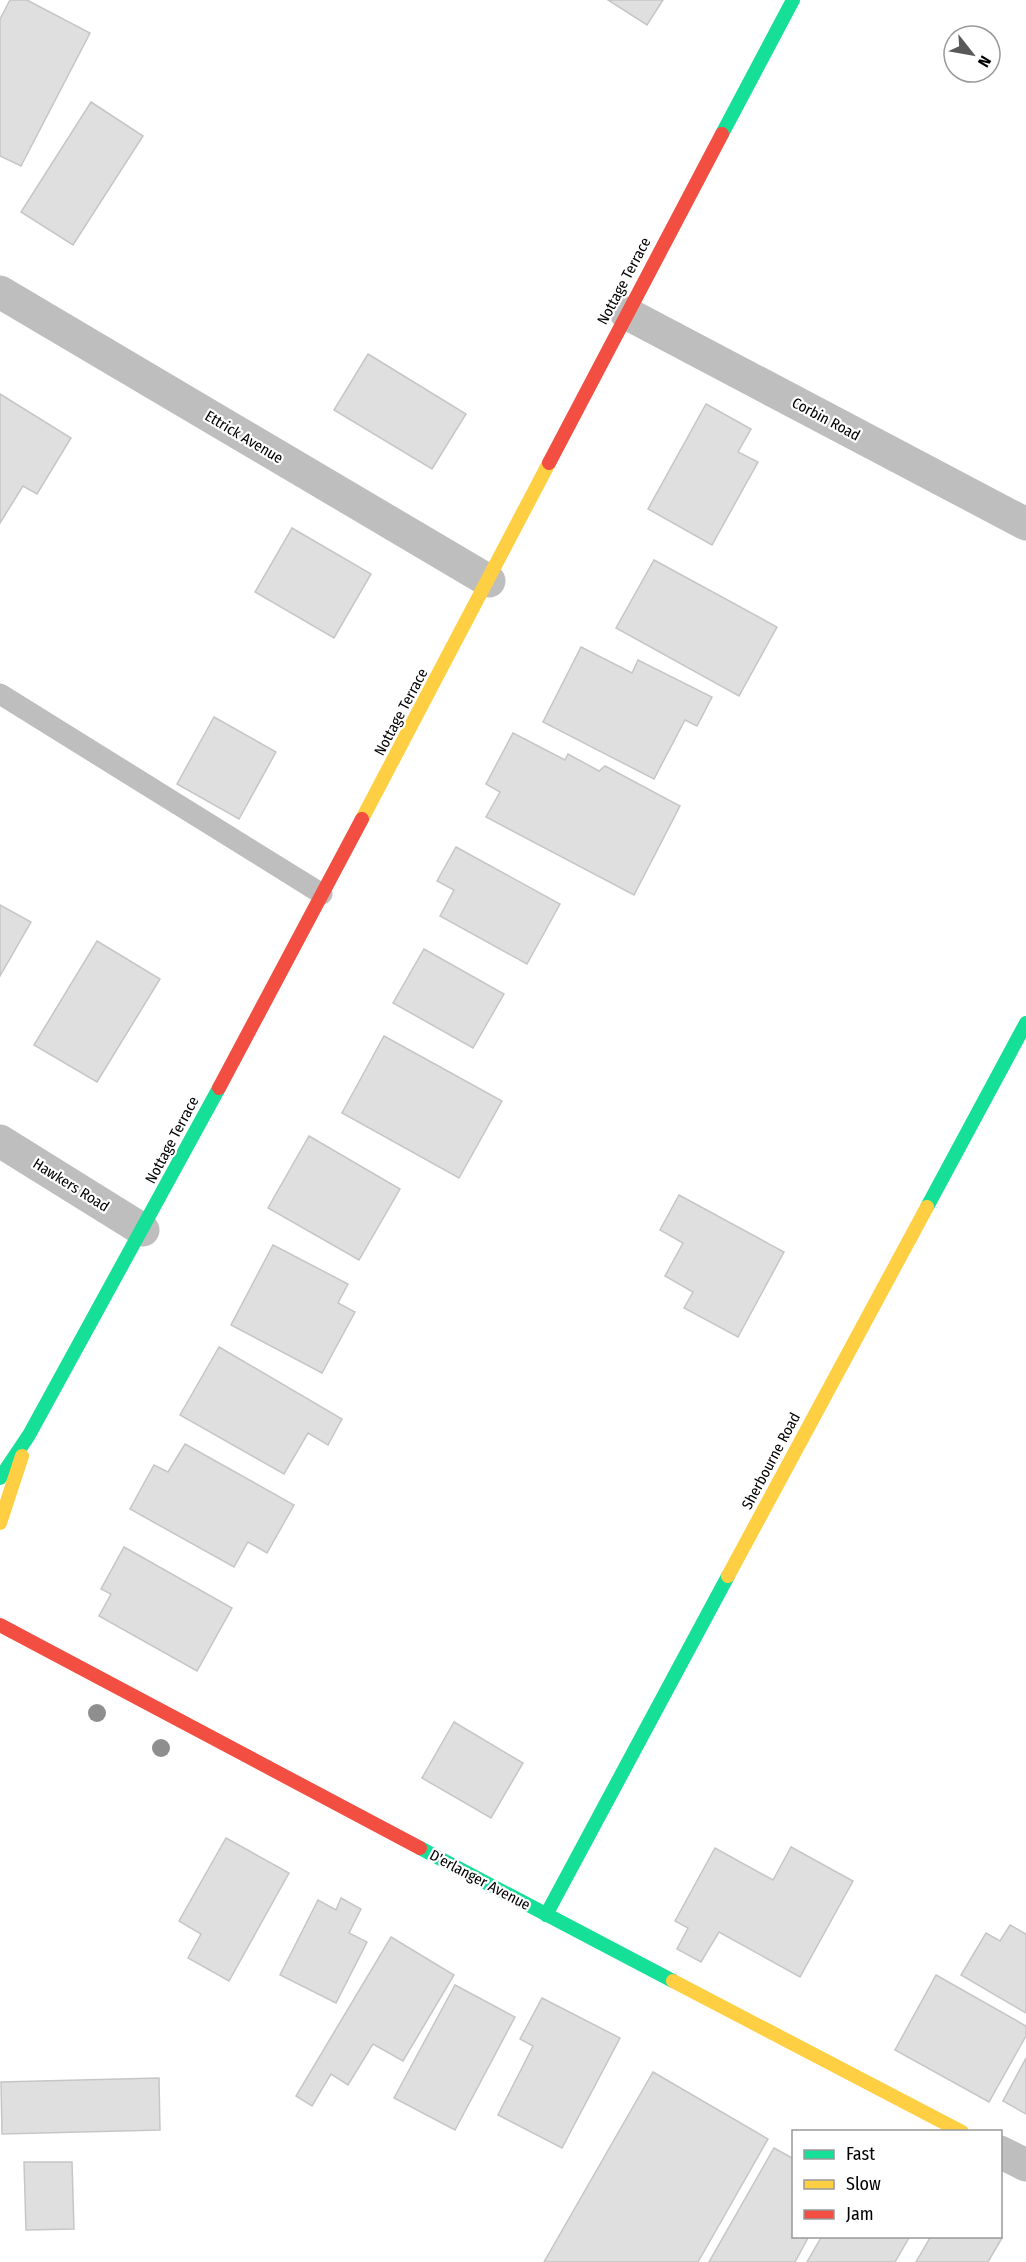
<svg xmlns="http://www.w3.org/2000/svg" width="1026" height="2262" viewBox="0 0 1026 2262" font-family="'Fira Sans Condensed',sans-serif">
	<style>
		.building { fill: #dfdfdf; stroke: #c6c6c6; stroke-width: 1.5 }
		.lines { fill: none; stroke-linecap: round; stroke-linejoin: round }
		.lane { stroke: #bebebe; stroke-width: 21 }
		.street { stroke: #bebebe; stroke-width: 33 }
		.fast { stroke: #16e098; stroke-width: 14 }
		.slow { stroke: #ffcf43; stroke-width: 14 }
		.jam { stroke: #f24e42; stroke-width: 14 }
		.tree { fill: #8e8e8e }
		.labels { text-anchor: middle; stroke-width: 4.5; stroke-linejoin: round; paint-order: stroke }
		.street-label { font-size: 15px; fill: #000; stroke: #fff }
	</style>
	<rect width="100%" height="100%" fill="#fff"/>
	<g class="building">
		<polygon points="10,0 27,0 90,33 21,166 0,156 0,19"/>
		<polygon points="608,0 663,0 647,25"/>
		<polygon points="91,102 143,136 73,245 21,212"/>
		<polygon points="368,354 466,414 432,469 334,410"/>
		<polygon points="0,394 71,438 37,494 23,486 0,523"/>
		<polygon points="706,404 751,429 738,452 758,462 712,545 648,509"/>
		<polygon points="292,528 371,574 334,638 255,592"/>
		<polygon points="654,560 777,627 739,696 616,628"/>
		<polygon points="581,647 632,673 638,660 712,697 697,726 685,720 654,779 543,722"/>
		<polygon points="214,717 276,752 239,819 177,784"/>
		<polygon points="513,733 565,760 568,754 599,771 605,766 680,806 634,895 486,817 500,792 486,784"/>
		<polygon points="456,847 560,904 527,964 440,916 454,890 437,881"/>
		<polygon points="0,905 31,922 0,976"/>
		<polygon points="97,941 160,979 97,1082 34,1045"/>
		<polygon points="424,949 504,994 473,1048 393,1003"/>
		<polygon points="384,1036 502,1101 459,1178 342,1113"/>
		<polygon points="309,1136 400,1189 359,1260 268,1208"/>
		<polygon points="679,1195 784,1252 738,1337 684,1308 693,1292 665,1276 683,1243 660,1230"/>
		<polygon points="273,1245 348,1284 338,1303 355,1312 322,1373 231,1325"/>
		<polygon points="219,1347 342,1419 328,1445 308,1433 284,1474 180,1415"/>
		<polygon points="185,1444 294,1505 267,1553 248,1542 234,1567 130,1509 154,1465 168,1472"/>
		<polygon points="124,1547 232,1608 197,1671 99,1616 111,1594 101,1589"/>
		<polygon points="454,1722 523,1763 491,1818 422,1778"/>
		<polygon points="226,1838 289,1873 229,1981 188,1958 201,1934 179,1921"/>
		<polygon points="791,1847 853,1881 800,1977 719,1932 701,1962 677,1949 688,1928 675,1921 715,1848 773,1880"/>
		<polygon points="341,1898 361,1909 349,1933 367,1942 336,2003 280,1975 318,1900 336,1910"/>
		<polygon points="1010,1925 1026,1934 1026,2013 961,1975 986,1933 1000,1941"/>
		<polygon points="391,1937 454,1975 403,2061 373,2044 348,2085 331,2074 312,2106 296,2096"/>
		<polygon points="936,1975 1026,2026 1026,2036 989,2102 895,2050"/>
		<polygon points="455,1985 515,2017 455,2130 394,2098"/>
		<polygon points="542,1998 620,2038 562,2148 498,2115 533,2046 520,2039"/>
		<polygon points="1026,2058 1026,2114 1003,2101"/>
		<polygon points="653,2072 768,2139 698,2262 544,2262"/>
		<polygon points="159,2078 160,2130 2,2134 1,2082"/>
		<polygon points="774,2148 794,2159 794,2236 809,2236 795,2262 709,2262"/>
		<polygon points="24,2162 72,2162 74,2229 26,2230"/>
		<polygon points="822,2236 910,2236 895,2262 807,2262"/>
		<polygon points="931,2236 999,2236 1002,2238 988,2262 916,2262"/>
	</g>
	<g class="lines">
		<polyline class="lane" points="0,694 322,894"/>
		<g class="street">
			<polyline points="0,292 489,581"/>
			<polyline points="626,313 1026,524"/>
			<polyline points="0,1141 143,1230"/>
			<polyline points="1000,2152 1026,2165"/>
		</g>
		<g class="fast">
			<polyline points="722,134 793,0"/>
			<polyline points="927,1207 1026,1023"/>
			<polyline points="0,1478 29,1435 219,1088"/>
			<polyline points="420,1848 673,1981"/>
			<polyline points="546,1915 728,1576"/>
		</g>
		<g class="slow">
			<polyline points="362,819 549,463"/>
			<polyline points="0,1523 22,1456"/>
			<polyline points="728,1576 927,1207"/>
			<polyline points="673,1981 962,2132"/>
		</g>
		<g class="jam">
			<polyline points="549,463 722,134"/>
			<polyline points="219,1088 362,819"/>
			<polyline points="0,1625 420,1848"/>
		</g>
	</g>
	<g class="tree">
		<circle cx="97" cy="1713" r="9"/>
		<circle cx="161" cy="1748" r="9"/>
	</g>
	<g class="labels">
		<g class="street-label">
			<text transform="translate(624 281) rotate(-62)" y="5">Nottage Terrace</text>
			<text transform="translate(826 419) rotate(28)" y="5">Corbin Road</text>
			<text transform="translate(244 437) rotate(31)" y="5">Ettrick Avenue</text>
			<text transform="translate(401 712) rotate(-62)" y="5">Nottage Terrace</text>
			<text transform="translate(172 1140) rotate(-62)" y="5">Nottage Terrace</text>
			<text transform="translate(71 1185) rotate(32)" y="5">Hawkers Road</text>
			<text transform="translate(771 1461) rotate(-62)" y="5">Sherbourne Road</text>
			<text transform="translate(480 1880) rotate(28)" y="5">D'erlanger Avenue</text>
		</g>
	</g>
	<rect x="792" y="2130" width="210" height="108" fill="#ffffff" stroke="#999999" stroke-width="1.5"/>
	<rect x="804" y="2150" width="30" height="9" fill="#16e098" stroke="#999999" stroke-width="1.5"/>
	<text x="846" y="2160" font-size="18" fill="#000000">Fast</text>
	<rect x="804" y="2180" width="30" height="9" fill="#ffcf43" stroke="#999999" stroke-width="1.5"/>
	<text x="846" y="2190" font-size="18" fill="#000000">Slow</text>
	<rect x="804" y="2210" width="30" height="9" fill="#f24e42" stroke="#999999" stroke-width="1.5"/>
	<text x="846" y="2220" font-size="18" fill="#000000">Jam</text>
	<g transform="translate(972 54) rotate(121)"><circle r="28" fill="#ffffff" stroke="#999999" stroke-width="1.5"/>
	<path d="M0-4.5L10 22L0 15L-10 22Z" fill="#595959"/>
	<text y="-9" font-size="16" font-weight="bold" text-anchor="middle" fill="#000000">N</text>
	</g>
</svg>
